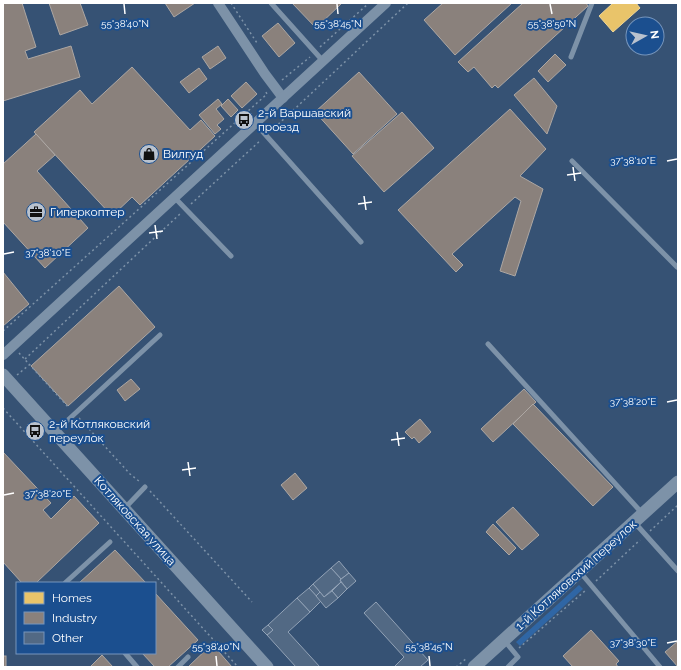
<svg xmlns="http://www.w3.org/2000/svg" width="681" height="670" viewBox="0 0 681 670" font-family="Raleway,sans-serif">
	<style>
		.green { fill: #2f66a5 }
		.homes { fill: #e9c46a; stroke: #f0d697 }
		.industry { fill: #8a817c; stroke: #ada7a3 }
		.building { fill: #526984; stroke: #92a2b6 }
		.lines { fill: none; stroke-linecap: round; stroke-linejoin: round }
		.path { stroke: #7d92a8; stroke-width: 1.5; stroke-dasharray: 2 3; stroke-linecap: butt }
		.service { stroke: #7d92a8; stroke-width: 5 }
		.minor { stroke: #7d92a8; stroke-width: 10 }
		.tertiary { stroke: #7d92a8; stroke-width: 13 }
		.ticks { fill: none; stroke: #fff; stroke-width: 1.5 }
		.labels { text-anchor: middle; stroke-width: 4; stroke-linejoin: round; paint-order: stroke }
		.poi-label { font-size: 12px; fill: #fff; stroke: #1b4f8f; text-anchor: start }
		.street-label { font-size: 12px; fill: #fff; stroke: #1b4f8f }
		.ticks-label { font-size: 10px; text-anchor: middle; fill: #fff; stroke: #1b4f8f; stroke-width: 4; stroke-linejoin: round; paint-order: stroke }
	</style>
	<rect width="100%" height="100%" fill="#365274"/>
	<polygon class="green" points="579,585 583,589 520,646 516,642"/>
	<polygon class="homes" points="613,3 636,3 640,8 613,32 599,16"/>
	<g class="industry">
		<polygon points="3,3 22,3 36,47 25,51 28,59 71,46 80,77 3,101"/>
		<polygon points="49,3 80,3 88,25 60,35"/>
		<polygon points="165,3 195,3 174,17"/>
		<polygon points="292,3 342,3 316,28"/>
		<polygon points="443,3 512,3 455,55 424,20"/>
		<polygon points="523,3 586,3 588,6 498,88 495,85 492,88 474,67 468,72 458,62"/>
		<polygon points="278,23 295,43 279,57 262,36"/>
		<polygon points="218,46 226,58 210,69 202,57"/>
		<polygon points="555,54 566,65 548,82 538,71"/>
		<polygon points="132,67 190,130 201,120 215,136 140,205 132,197 112,216 34,132 80,90 92,104"/>
		<polygon points="199,68 207,79 189,93 180,82"/>
		<polygon points="359,72 397,114 353,154 315,112"/>
		<polygon points="534,78 557,106 547,134 514,95"/>
		<polygon points="246,82 257,94 242,108 231,96"/>
		<polygon points="218,99 222,104 216,109 224,119 217,125 221,129 215,134 199,115"/>
		<polygon points="228,99 238,110 231,117 221,106"/>
		<polygon points="510,109 546,149 520,176 543,189 515,276 500,271 521,201 515,197 452,254 463,265 456,272 398,210"/>
		<polygon points="402,112 434,148 384,192 352,156"/>
		<polygon points="36,134 55,155 37,171 88,228 45,268 3,222 3,164"/>
		<polygon points="3,272 29,304 3,326"/>
		<polygon points="119,286 155,327 68,406 31,366"/>
		<polygon points="131,379 140,389 125,401 117,390"/>
		<polygon points="524,389 536,402 493,442 481,429"/>
		<polygon points="533,404 613,487 593,506 513,424"/>
		<polygon points="420,419 431,432 419,443 414,437 412,439 405,432"/>
		<polygon points="3,452 51,503 43,510 51,519 74,496 99,523 36,583 22,583 3,562"/>
		<polygon points="295,473 307,488 293,500 281,485"/>
		<polygon points="513,507 539,535 522,550 496,522"/>
		<polygon points="493,524 516,548 509,555 486,532"/>
		<polygon points="115,550 146,583 79,583"/>
		<polygon points="155,593 198,640 168,667 155,667 142,653 155,653"/>
		<polygon points="591,630 619,661 616,664 618,667 573,667 563,656"/>
		<polygon points="678,641 678,667 665,652"/>
		<polygon points="212,644 232,667 188,667"/>
		<polygon points="102,655 113,667 92,667 91,666"/>
		<rect x="3" y="656" width="3" height="11"/>
	</g>
	<g class="building">
		<polygon points="339,561 349,573 341,579 331,568"/>
		<polygon points="331,568 341,579 340,580 341,582 324,597 313,584"/>
		<polygon points="349,573 356,581 347,589 340,580"/>
		<polygon points="341,582 347,589 338,598 332,591"/>
		<polygon points="313,584 320,592 316,596 309,588"/>
		<polygon points="309,588 321,601 310,612 297,598"/>
		<polygon points="332,591 338,598 326,608 316,596 320,592 324,597"/>
		<polygon points="297,598 310,612 288,632 320,667 296,667 267,635 273,630 268,625"/>
		<polygon points="376,602 428,660 420,667 394,667 404,657 364,613"/>
		<polygon points="268,625 273,630 267,635 262,630"/>
	</g>
	<g class="lines">
		<g class="path">
			<polyline points="231,3 257,43"/>
			<polyline points="320,47 369,3"/>
			<polyline points="282,80 310,57"/>
			<polyline points="271,131 408,3"/>
			<polyline points="191,204 261,140"/>
			<polyline points="3,331 267,94 266,92"/>
			<polyline points="19,353 69,408"/>
			<polyline points="25,359 181,213"/>
			<polyline points="17,375 29,365"/>
			<polyline points="3,408 238,667"/>
			<polyline points="79,418 130,474 140,482"/>
			<polyline points="150,491 252,602"/>
			<polyline points="650,531 678,505"/>
			<polyline points="596,581 640,540"/>
			<polyline points="519,648 586,590"/>
			<polyline points="456,667 467,658"/>
		</g>
		<g class="service">
			<polyline points="271,3 323,61"/>
			<polyline points="571,57 592,3"/>
			<polyline points="255,123 361,242"/>
			<polyline points="572,161 677,267 678,266"/>
			<polyline points="175,198 231,256"/>
			<polyline points="488,344 642,513"/>
			<polyline points="55,432 160,335"/>
			<polyline points="124,509 145,487"/>
			<polyline points="635,523 678,571"/>
			<polyline points="580,572 660,667"/>
			<polyline points="65,583 110,542"/>
			<polyline points="504,640 518,657 508,667"/>
			<polyline points="125,653 137,667"/>
			<polyline points="178,667 188,657"/>
		</g>
		<g class="minor">
			<polyline points="218,3 265,74 283,98"/>
			<polyline points="3,355 386,3"/>
		</g>
		<g class="tertiary">
			<polyline points="3,375 267,667"/>
			<polyline points="474,667 678,482"/>
		</g>
	</g>
	<path class="ticks" d="M124,4L125,14M337,4L338,14M550,4L552,14M667,161L677,159M573,167L575,181M567,175L581,173M364,196L366,210M358,204L372,202M155,225L157,239M149,233L163,231M4,254L14,252M667,402L677,400M397,432L399,446M391,440L405,438M188,462L190,476M182,470L196,468M4,495L14,493M667,643L677,641M216,656L217,666M429,656L430,666"/>
	<defs>
		<symbol id="bus-disc" viewBox="-11 -11 22 22"><circle r="9.5" fill="#b9c2ce" stroke="#1b4f8f"/><path d="M-5-6H5V4H4V6H2V4H-2V6H-4V4H-5ZM-3.5-4V0h7V-4ZM-3.5 1.2v1.5H-2V1.2ZM2 1.2v1.5H3.5V1.2Z" fill="#111"/></symbol>
		<symbol id="shop-disc" viewBox="-11 -11 22 22"><circle r="9.5" fill="#b9c2ce" stroke="#1b4f8f"/><path d="M-5-2.5h2.3a2.7 3.5 0 0 1 5.4 0H5L5.5 6h-11ZM-1.5-2.5h3a1.5 2.3 0 0 0-3 0Z" fill="#111"/></symbol>
		<symbol id="office-disc" viewBox="-11 -11 22 22"><circle r="9.5" fill="#b9c2ce" stroke="#1b4f8f"/><path d="M-6-3h4V-5.5h4V-3h4V5H-6ZM-1-4.5V-3h2v-1.5ZM-6 0V1H6V0Z" fill="#111"/></symbol>
	</defs>
	<g fill-rule="evenodd">
		<use href="#bus-disc" x="233" y="109" width="22" height="22"/>
		<use href="#shop-disc" x="138" y="143" width="22" height="22"/>
		<use href="#office-disc" x="25" y="201" width="22" height="22"/>
		<use href="#bus-disc" x="24" y="420" width="22" height="22"/>
	</g>
	<g class="labels">
		<g class="poi-label">
			<text x="258" y="117">2-й Варшавский<tspan x="258" dy="14">проезд</tspan></text>
			<text x="163" y="158">Вилгуд</text>
			<text x="50" y="216">Гиперкоптер</text>
			<text x="49" y="428">2-й Котляковский<tspan x="49" dy="14">переулок</tspan></text>
		</g>
		<g class="street-label">
			<text transform="translate(135 521) rotate(48)" y="4">Котляковская улица</text>
			<text transform="translate(576 575) rotate(-42)" y="4">1-й Котляковский переулок</text>
		</g>
	</g>
	<g class="ticks-label">
		<text x="125" y="27">55°38'40"N</text>
		<text x="338" y="27">55°38'45"N</text>
		<text x="552" y="27">55°38'50"N</text>
		<text x="633" y="164">37°38'10"E</text>
		<text x="48" y="256">37°38'10"E</text>
		<text x="633" y="405">37°38'20"E</text>
		<text x="48" y="497">37°38'20"E</text>
		<text x="633" y="646">37°38'30"E</text>
		<text x="216" y="650">55°38'40"N</text>
		<text x="429" y="650">55°38'45"N</text>
	</g>
	<rect width="681" height="670" fill="none" stroke="#ffffff" stroke-width="8"/>
	<rect x="16" y="582" width="140" height="72" fill="#1b4f8f" stroke="#7695bc"/>
	<rect x="24" y="592" width="20" height="12" fill="#e9c46a" stroke="#7695bc"/>
	<text x="52" y="602" font-size="12" fill="#ffffff">Homes</text>
	<rect x="24" y="612" width="20" height="12" fill="#8a817c" stroke="#7695bc"/>
	<text x="52" y="622" font-size="12" fill="#ffffff">Industry</text>
	<rect x="24" y="632" width="20" height="12" fill="#526984" stroke="#7695bc"/>
	<text x="52" y="642" font-size="12" fill="#ffffff">Other</text>
	<g transform="translate(645 36) rotate(82)"><circle r="19" fill="#1b4f8f" stroke="#7695bc"/>
	<path d="M0-3L7 15L0 10L-7 15Z" fill="#b9c2ce"/>
	<text y="-6" font-size="11" font-weight="bold" text-anchor="middle" fill="#ffffff">N</text>
	</g>
</svg>
